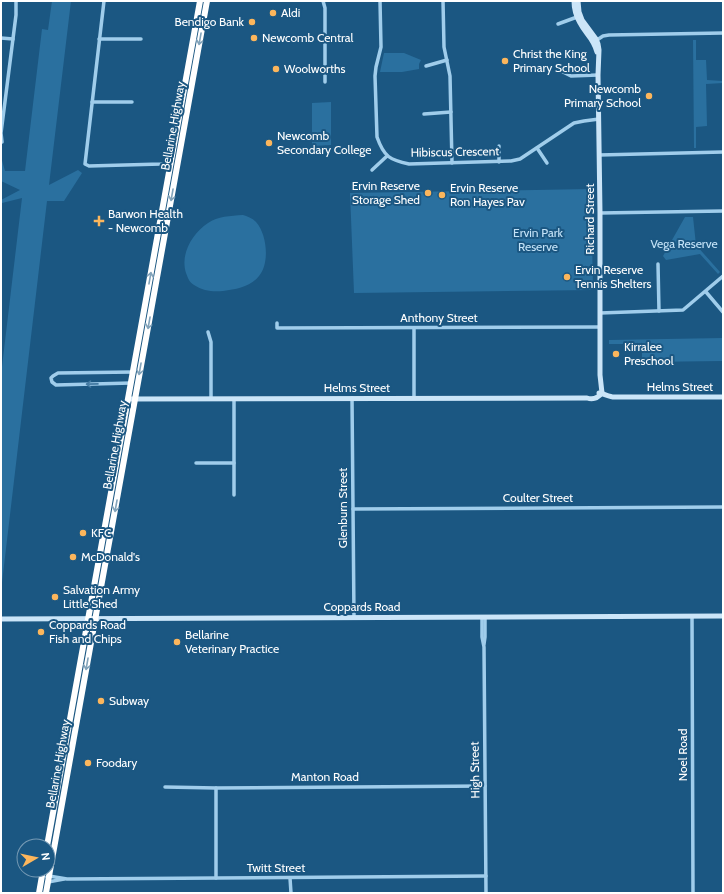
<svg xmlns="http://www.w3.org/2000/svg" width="724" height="894" viewBox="0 0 724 894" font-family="Cabin,sans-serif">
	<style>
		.green { fill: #2a709f }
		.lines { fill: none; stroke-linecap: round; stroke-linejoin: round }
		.street { stroke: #a0cdeb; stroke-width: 3.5 }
		.secondary { stroke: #cbe5f8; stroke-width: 5 }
		.highway { stroke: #fff; stroke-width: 6 }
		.oneway { stroke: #82a3ba }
		.oneway2 { stroke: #437aa2 }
		.poi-dot { fill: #fcb65c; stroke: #1b5782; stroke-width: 1.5 }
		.labels { text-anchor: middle; stroke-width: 4; stroke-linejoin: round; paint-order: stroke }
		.poi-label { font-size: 12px; fill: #fff; stroke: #1b5782; text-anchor: start }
		.street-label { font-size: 12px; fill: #fff; stroke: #1b5782 }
		.park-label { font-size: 12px; fill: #c4e3f8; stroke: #1b5782 }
	</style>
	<rect width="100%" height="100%" fill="#1b5782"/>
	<g class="green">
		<polygon points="52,1 71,1 49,185 78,170 82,173 64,201 47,201 1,591 1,375 22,198 2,203 1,202 1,200 20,190 1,181 1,157 5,171 25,171 42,29 48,30"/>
		<polygon points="693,40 696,40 696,60 706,60 707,80 723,81 723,83 706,84 707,126 696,127 696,148 694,148"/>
		<polygon points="384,53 404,53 421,60 419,64 419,69 402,72 380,72"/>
		<polygon points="331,102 331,145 312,146 312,103"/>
		<polygon points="591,189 593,290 354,293 350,193"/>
		<path d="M243,215C247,216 252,218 256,222C267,234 270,263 259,276C250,287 237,289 223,291C213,292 203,291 194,285C189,282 188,278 186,273C180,254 192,234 208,223C218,216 230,216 243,215Z"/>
		<polygon points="685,217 693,217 696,245 720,272 718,274 700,254 666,260 663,256"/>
		<polygon points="723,338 723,361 642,362 642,344 609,344 609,340"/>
	</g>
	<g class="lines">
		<g class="street">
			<polyline points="104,1 85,164 89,166 161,164 170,163"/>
			<polyline points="323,1 325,8 325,82"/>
			<path d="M380,1L381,47L376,67L375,76L377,137C384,157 390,160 409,164L511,161L520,159L574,123L584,121L599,119"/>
			<polyline points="443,1 444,47 450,76 452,163"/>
			<polyline points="558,24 577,17"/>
			<polyline points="1,38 13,39"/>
			<polyline points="99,39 141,39"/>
			<polyline points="597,40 603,36 609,35 723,33"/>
			<polyline points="426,66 447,60"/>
			<polyline points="557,69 571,76 598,75"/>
			<polyline points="92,102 132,102"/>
			<polyline points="424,114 451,112"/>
			<polyline points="2,142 1,133 16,15 16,1"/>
			<polyline points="499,146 499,162"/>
			<polyline points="537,148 547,163"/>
			<polyline points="599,155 723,152"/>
			<polyline points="372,170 387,156"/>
			<polyline points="600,213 723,211"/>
			<polyline points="658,264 659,311"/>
			<polyline points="706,292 723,312"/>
			<polyline points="600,313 683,310 723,276"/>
			<polyline points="277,323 277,328 600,327"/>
			<polyline points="414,328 414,398"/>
			<polyline points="208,332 211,342 211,399"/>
			<polyline points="131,383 56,385 52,382 51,378 53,376 58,373 133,372"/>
			<polyline points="352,398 354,617"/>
			<polyline points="234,399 234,495"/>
			<polyline points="196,463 234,463"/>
			<polyline points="353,509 723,507"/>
			<polyline points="692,616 693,893"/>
			<polyline points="482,617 482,637 484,647 486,893"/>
			<polyline points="484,644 485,637 485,617"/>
			<polyline points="165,787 216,788 485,786"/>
			<polyline points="47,877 49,876 67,879 486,876"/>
			<polyline points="216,878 216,788"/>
			<polyline points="290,878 291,893"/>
			<polyline points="48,882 64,879"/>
		</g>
		<g class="secondary">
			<path d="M574,1C574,9 576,16 580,23C586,35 593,37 597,52"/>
			<polyline points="578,1 579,12 582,20 596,39 598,44 599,50 598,75 600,213 600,375 602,393"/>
			<path d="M599,393C602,393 610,397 614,397H723"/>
			<path d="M128,399L587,398C593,400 598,398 602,393"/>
			<polyline points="1,619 723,616"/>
		</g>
		<g class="highway">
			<polyline points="47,846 200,1"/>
			<polyline points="39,893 43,870"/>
			<polyline points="46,893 94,626 207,1"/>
		</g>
	</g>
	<defs><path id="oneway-shaft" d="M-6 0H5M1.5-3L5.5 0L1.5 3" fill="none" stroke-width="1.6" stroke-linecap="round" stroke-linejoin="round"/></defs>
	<g class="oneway">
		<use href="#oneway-shaft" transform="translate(200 39) rotate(100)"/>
		<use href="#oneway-shaft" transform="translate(172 195) rotate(100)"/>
		<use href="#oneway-shaft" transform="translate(150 278) rotate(-80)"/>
		<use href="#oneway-shaft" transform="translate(149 323) rotate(100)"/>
		<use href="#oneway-shaft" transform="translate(140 369) rotate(100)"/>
		<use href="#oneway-shaft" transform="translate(116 506) rotate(100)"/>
		<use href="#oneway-shaft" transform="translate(87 664) rotate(100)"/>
	</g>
	<use class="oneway2" href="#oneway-shaft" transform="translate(92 384) rotate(179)"/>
	<g class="poi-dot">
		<circle cx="273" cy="13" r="4"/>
		<circle cx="252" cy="22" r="4"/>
		<circle cx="254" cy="38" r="4"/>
		<circle cx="505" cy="61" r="4"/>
		<circle cx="276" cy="69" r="4"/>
		<circle cx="649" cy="96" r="4"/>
		<circle cx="269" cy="143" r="4"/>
		<circle cx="428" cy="193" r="4"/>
		<circle cx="442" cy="195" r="4"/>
		<path d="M97 215h4v4h4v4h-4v4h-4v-4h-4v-4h4z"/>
		<circle cx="567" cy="277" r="4"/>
		<circle cx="616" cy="354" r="4"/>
		<circle cx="83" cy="533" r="4"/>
		<circle cx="73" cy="557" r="4"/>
		<circle cx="55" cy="597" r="4"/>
		<circle cx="41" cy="632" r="4"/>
		<circle cx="177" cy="642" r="4"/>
		<circle cx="101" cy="701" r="4"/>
		<circle cx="88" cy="763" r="4"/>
	</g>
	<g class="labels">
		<g class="poi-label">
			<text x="281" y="17">Aldi</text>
			<text x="244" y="26" text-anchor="end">Bendigo Bank</text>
			<text x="262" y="42">Newcomb Central</text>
			<text x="513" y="58">Christ the King<tspan x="513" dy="14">Primary School</tspan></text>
			<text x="284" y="73">Woolworths</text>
			<text x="641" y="93" text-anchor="end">Newcomb<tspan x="641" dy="14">Primary School</tspan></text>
			<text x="277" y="140">Newcomb<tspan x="277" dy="14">Secondary College</tspan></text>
			<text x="420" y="190" text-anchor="end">Ervin Reserve<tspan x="420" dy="14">Storage Shed</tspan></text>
			<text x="450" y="192">Ervin Reserve<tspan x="450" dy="14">Ron Hayes Pav</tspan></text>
			<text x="108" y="218">Barwon Health<tspan x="108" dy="14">- Newcomb</tspan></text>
			<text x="575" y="274">Ervin Reserve<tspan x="575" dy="14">Tennis Shelters</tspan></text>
			<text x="624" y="351">Kirralee<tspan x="624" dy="14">Preschool</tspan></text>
			<text x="91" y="537">KFC</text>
			<text x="81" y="561">McDonald's</text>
			<text x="63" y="594">Salvation Army<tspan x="63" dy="14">Little Shed</tspan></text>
			<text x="49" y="629">Coppards Road<tspan x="49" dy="14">Fish and Chips</tspan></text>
			<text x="185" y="639">Bellarine<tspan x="185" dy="14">Veterinary Practice</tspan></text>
			<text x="109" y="705">Subway</text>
			<text x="96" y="767">Foodary</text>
		</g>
		<g class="street-label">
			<text transform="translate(173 126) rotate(-80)" y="4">Bellarine Highway</text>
			<text transform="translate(455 152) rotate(-1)" y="4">Hibiscus Crescent</text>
			<text transform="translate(590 219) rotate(-90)" y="4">Richard Street</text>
			<text x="439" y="322">Anthony Street</text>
			<text x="680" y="391">Helms Street</text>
			<text x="357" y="392">Helms Street</text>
			<text transform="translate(115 445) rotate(-80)" y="4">Bellarine Highway</text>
			<text x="538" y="502">Coulter Street</text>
			<text transform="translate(343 508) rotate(-90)" y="4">Glenburn Street</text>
			<text x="362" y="611">Coppards Road</text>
			<text transform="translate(683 755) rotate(-90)" y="4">Noel Road</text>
			<text transform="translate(58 764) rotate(-80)" y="4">Bellarine Highway</text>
			<text transform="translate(475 770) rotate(-91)" y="4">High Street</text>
			<text x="325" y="781">Manton Road</text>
			<text x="276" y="872">Twitt Street</text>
		</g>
		<g class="park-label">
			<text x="538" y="237">Ervin Park<tspan x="538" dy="14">Reserve</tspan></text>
			<text x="684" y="248">Vega Reserve</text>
		</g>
	</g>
	<rect width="724" height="894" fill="none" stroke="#ffffff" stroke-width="4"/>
	<g transform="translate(36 858) rotate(81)"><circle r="19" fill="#1b5782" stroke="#769ab4"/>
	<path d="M0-3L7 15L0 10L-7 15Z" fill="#fcb65c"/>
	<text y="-6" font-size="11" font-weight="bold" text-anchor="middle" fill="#ffffff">N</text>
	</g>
</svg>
